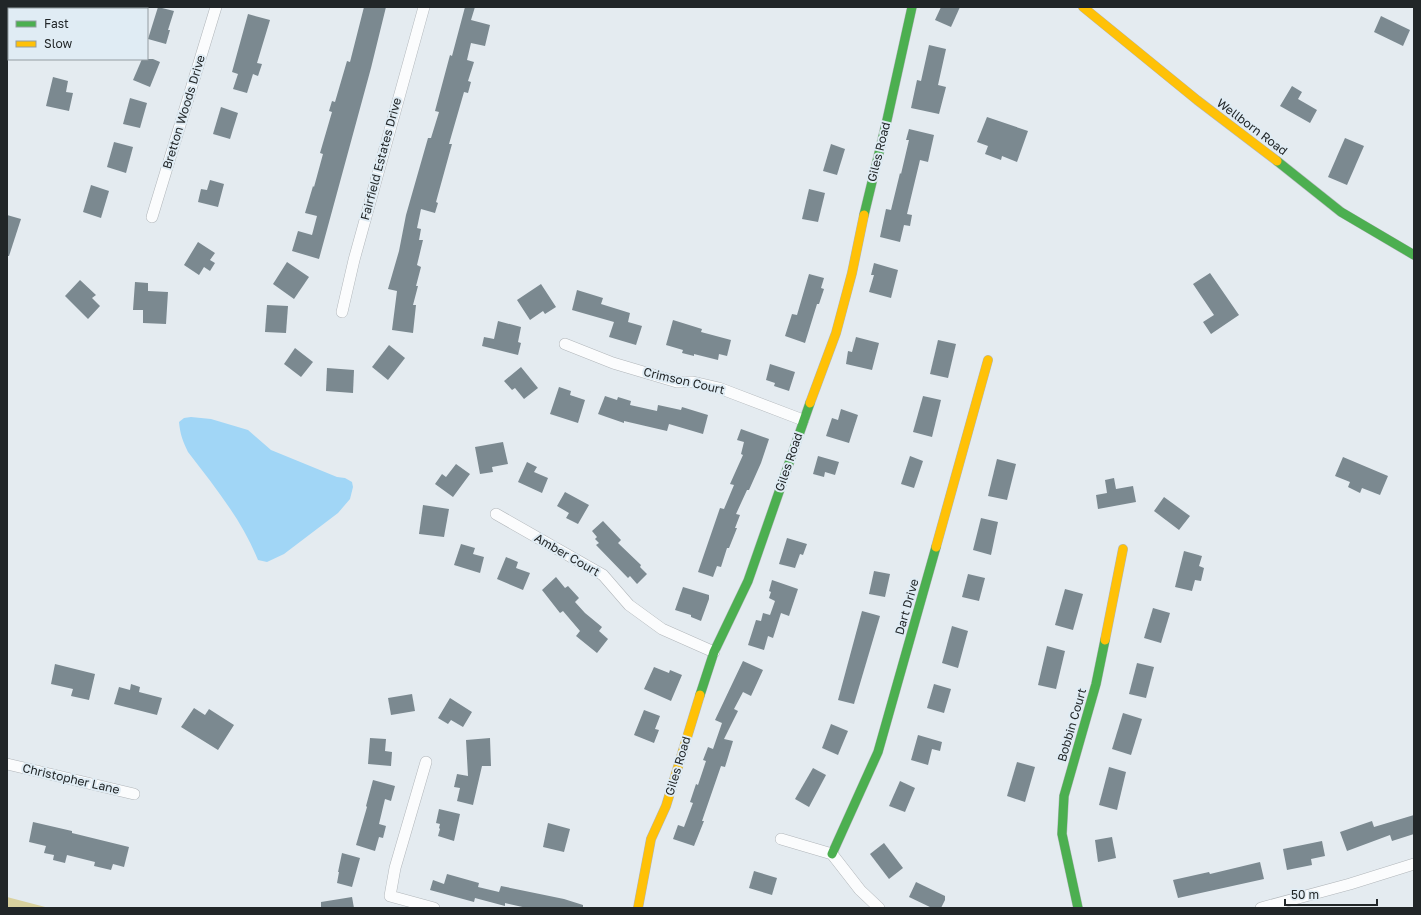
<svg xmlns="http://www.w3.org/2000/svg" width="1421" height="915" viewBox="0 0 1421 915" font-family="'Golos Text',sans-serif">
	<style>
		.forest { fill: #d9d19e }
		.water { fill: #a1d6f6 }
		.building { fill: #7b8990 }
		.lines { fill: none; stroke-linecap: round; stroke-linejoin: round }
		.street-casing { stroke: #b1b6ba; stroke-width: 12 }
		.fast-casing { stroke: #b1b6ba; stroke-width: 10 }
		.slow-casing { stroke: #b1b6ba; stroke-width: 10 }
		.street { stroke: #fbfcfd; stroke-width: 11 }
		.fast { stroke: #4caf50; stroke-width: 9 }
		.slow { stroke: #ffc107; stroke-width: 9 }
		.labels { text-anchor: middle; stroke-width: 4; stroke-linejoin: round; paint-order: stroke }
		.street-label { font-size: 12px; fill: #212628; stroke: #e0ecf4 }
	</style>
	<rect width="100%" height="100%" fill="#e4ebf0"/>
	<polygon class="forest" points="7,897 49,908 7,908"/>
	<path class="water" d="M191,417L211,419L248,430L271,450L337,477L345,478L352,482L353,487L350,499L338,513L284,554L267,562L258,560C242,520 214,486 188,452C183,442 180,434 179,422L184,418Z"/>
	<g class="building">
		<polygon points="158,7 174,11 168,30 170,30 166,44 148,39"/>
		<polygon points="364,7 386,7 371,68 319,259 292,251 298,231 312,235 317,216 305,213 313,186 314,187 323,154 320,153 332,112 329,111 332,101 335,102 347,61 350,62"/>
		<polygon points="465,7 475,7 471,20 490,25 485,46 471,43 467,60 474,62 468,81 471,82 468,93 464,92 449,144 452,144 436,202 438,203 435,213 421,209 417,228 421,229 419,240 423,240 417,265 421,267 416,286 418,286 413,305 416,305 413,333 392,330 397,291 388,289 399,251 406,215 428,138 431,138 439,112 435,111 450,55 452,56"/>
		<polygon points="941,7 960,7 951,27 935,20"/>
		<polygon points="248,14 270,20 257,63 262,64 258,76 253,74 247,93 233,89 238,74 232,72"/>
		<polygon points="1381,16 1410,30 1403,46 1374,32"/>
		<polygon points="929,45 946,49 938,85 946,87 939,114 911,108 917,80 921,81"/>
		<polygon points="142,59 153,59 160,62 150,87 133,80"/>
		<polygon points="53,77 68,81 66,92 73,93 69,111 46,106"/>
		<polygon points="1292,86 1302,92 1298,99 1317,110 1310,123 1280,106"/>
		<polygon points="130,98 147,103 140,128 123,124"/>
		<polygon points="221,107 238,113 230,139 213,134"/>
		<polygon points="987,117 1028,131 1017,162 1002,156 1001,160 985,154 988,146 977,142"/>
		<polygon points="909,129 934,135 928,162 920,160 907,214 912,215 910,226 904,225 900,242 880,237 886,209 891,210 900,173 901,174 909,140 906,140"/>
		<polygon points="1345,138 1364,146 1347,185 1328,177"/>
		<polygon points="114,142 133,147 126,173 107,167"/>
		<polygon points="831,144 845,149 837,175 823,171"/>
		<polygon points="210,180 224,184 218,207 198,202 201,189 207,190"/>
		<polygon points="91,185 109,191 101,218 83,212"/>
		<polygon points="809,189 825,193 818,222 802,219"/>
		<polygon points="7,215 21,219 9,256 7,256"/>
		<polygon points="198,242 215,253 210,260 215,263 210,271 204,267 199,275 184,265"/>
		<polygon points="287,262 309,277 294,299 273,284"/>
		<polygon points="874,263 898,270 891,298 869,292 874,275 871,275"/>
		<polygon points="1210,273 1239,315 1211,334 1203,322 1214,315 1193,284"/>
		<polygon points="809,274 824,278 821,288 824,289 819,304 817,304 805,343 785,336 792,314 797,315"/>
		<polygon points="80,280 96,295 92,298 100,306 88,319 65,296"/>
		<polygon points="135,282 148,283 148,291 168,292 166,324 143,323 143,310 133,310"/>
		<polygon points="541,284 556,307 545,314 543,311 530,320 517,300"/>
		<polygon points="577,290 603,298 601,304 630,313 628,322 642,326 636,345 609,337 614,322 572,310"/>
		<polygon points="267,305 288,306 286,333 265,332"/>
		<polygon points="673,320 702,329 701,332 731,340 727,356 719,354 718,360 694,354 694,356 682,353 683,350 666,345"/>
		<polygon points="498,321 521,327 518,342 521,343 518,355 482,346 484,337 494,339"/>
		<polygon points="856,337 879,343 872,370 846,364 848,351 852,352"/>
		<polygon points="938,340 956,344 948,378 930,374"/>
		<polygon points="389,345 405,358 388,380 372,367"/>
		<polygon points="295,348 313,362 301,377 284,364"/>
		<polygon points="770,364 795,372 789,391 774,386 775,383 766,380"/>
		<polygon points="521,367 538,388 524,399 515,388 512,390 504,381"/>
		<polygon points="327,368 354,370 353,393 326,391"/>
		<polygon points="559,387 571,391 570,395 585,400 578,423 550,414"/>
		<polygon points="605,396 617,400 618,397 631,401 630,405 657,411 658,405 681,410 682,407 708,415 703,434 669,424 667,431 624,421 624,423 598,414"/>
		<polygon points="923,396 941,400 932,437 913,432"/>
		<polygon points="841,409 858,415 849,443 826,436 832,418 838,420"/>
		<polygon points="741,429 769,439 761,463 749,490 747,490 736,514 740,515 735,528 737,528 729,548 727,548 721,567 717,566 713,577 698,572 720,508 724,509 734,485 730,484 743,455 741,454 744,442 737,440"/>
		<polygon points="503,442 508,464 492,467 493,472 480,474 475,447"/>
		<polygon points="818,456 839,462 835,475 825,472 824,477 813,474"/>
		<polygon points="910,456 923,461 914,488 901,484"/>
		<polygon points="1343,457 1388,476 1380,495 1362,488 1360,493 1348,487 1350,482 1335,476"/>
		<polygon points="997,459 1016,464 1007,500 988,496"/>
		<polygon points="527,462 537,467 534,472 548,478 542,493 518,482"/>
		<polygon points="456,464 470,474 453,497 435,484 442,474 446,477"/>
		<polygon points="1114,478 1116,489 1133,486 1136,502 1098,509 1096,495 1107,493 1105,480"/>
		<polygon points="565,492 589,505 578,524 566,518 569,513 557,506"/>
		<polygon points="1164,497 1190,516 1179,530 1154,511"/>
		<polygon points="423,505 449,509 444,537 419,534"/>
		<polygon points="981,518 998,522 991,555 973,550"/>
		<polygon points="603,521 621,540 618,543 641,565 640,567 647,574 637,584 630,576 628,578 596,545 599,543 595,539 597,537 592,531"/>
		<polygon points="787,538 807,544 803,555 800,554 795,568 779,564"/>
		<polygon points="461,544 475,548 473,554 484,557 480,573 454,565"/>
		<polygon points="1184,551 1202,556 1199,566 1204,568 1201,581 1195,580 1192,591 1175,587"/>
		<polygon points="506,557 518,562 516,568 530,573 523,590 497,579"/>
		<polygon points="874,571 890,574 885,597 869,594"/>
		<polygon points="968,574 985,578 979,601 962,597"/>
		<polygon points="556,577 565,588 568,586 579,598 575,602 585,613 602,627 599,631 608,639 597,653 576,636 580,631 563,611 560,613 542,590"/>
		<polygon points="772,580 798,589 789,616 781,613 773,638 768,636 764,650 748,645 756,620 761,621 763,613 770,615 775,601 769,598 771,592 769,591"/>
		<polygon points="683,587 709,595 709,599 701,621 691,617 691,615 675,610"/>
		<polygon points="1065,589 1083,594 1073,630 1055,625"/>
		<polygon points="1153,608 1170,613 1161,643 1144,638"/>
		<polygon points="862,611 880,616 854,704 838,700"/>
		<polygon points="952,626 968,631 958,668 942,663"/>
		<polygon points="1047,646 1065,651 1056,689 1038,685"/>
		<polygon points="743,661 763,670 751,696 743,692 734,709 738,711 724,739 733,741 725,767 721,766 702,821 704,821 694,846 673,839 678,825 684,827 693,803 690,802 696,784 698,785 706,761 703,760 708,747 713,749 722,723 715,720"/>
		<polygon points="1137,663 1154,667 1146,698 1129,694"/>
		<polygon points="55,664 95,674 89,700 71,696 73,689 51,684"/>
		<polygon points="654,667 669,673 670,670 682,675 671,701 644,689"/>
		<polygon points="131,684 140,687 139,692 162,698 157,715 114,704 119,687 130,690"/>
		<polygon points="934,684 951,689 944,713 927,708"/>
		<polygon points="412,694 415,711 391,715 388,698"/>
		<polygon points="450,698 472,712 463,727 451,720 448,724 438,718"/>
		<polygon points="194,708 205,715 209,709 234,725 218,750 181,727"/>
		<polygon points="644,710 660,716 655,729 659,730 654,743 634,735"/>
		<polygon points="1123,713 1142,719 1131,755 1112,749"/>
		<polygon points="831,724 848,731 838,755 822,748"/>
		<polygon points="918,735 942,742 940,751 932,749 928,765 911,760"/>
		<polygon points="370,738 386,739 385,751 392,752 391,766 368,764"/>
		<polygon points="490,738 491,766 482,766 473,805 457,801 460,788 454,787 457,774 468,776 466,740"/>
		<polygon points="1017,762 1035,767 1025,802 1007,796"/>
		<polygon points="1109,767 1126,772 1117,810 1099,805"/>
		<polygon points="813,768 826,775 809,807 795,799"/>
		<polygon points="373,780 395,786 391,801 385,799 379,824 386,826 383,838 379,837 375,851 356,845 367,807 366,806"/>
		<polygon points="900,781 915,788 905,812 889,806"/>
		<polygon points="439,809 460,814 454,841 438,836 440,829 439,828 440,824 436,823"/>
		<polygon points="1414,815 1414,834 1392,841 1390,835 1347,851 1340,832 1372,821 1374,827"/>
		<polygon points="33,822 72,831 72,833 129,847 124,867 113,864 111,870 94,866 95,862 67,855 65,863 53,860 54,855 44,853 46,846 29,842"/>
		<polygon points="548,823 570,829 564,852 543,847"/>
		<polygon points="1112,837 1116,858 1098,862 1095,840"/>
		<polygon points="1322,841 1325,856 1311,859 1312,865 1287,870 1283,849"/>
		<polygon points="884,843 903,868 889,879 870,854"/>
		<polygon points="342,853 360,858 352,887 337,883 339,872 338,872"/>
		<polygon points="1260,862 1264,879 1178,898 1173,880 1209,872 1210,874"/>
		<polygon points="754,871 777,878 772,895 749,888"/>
		<polygon points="447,874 479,883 478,887 499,892 501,886 564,899 583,905 583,908 527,908 505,903 505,906 475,898 474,902 430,890 433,880 444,884"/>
		<polygon points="916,882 945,896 945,900 941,908 932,908 909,897"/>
		<polygon points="352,897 354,908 321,908 321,902"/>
	</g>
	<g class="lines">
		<defs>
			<g id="street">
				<polyline points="152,217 216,7"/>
				<polyline points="342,312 354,260 424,7"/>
				<polyline points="565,344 613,363 677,382 693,382 719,388 803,420"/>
				<polyline points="496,514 603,575 629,605 662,629 714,652"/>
				<polyline points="426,762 395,868 390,896 434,908"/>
				<polyline points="7,764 134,794"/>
				<polyline points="781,839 832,854 860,890 879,908"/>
				<polyline points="1261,908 1350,884 1414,864"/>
			</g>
			<g id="fast">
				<polyline points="1277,161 1341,212 1414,255"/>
				<polyline points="864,215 887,120 912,7"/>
				<polyline points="700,695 714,652 748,581 810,403"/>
				<polyline points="832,854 878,752 936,547"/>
				<polyline points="1078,908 1062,834 1064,796 1096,684 1105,640"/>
			</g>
			<g id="slow">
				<polyline points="1083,7 1197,100 1277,161"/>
				<polyline points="810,403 836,333 852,273 864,215"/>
				<polyline points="936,547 988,360"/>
				<polyline points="1105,640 1123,549"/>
				<polyline points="638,908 651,839 666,806 700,695"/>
			</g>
		</defs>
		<use href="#street" class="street-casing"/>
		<use href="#fast" class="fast-casing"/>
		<use href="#slow" class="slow-casing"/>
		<use href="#street" class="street"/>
		<use href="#fast" class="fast"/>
		<use href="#slow" class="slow"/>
	</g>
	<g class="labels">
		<g class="street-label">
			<text transform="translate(184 112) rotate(-73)" y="4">Bretton Woods Drive</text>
			<text transform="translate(1252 127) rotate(37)" y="4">Wellborn Road</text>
			<text transform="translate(879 152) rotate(-76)" y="4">Giles Road</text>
			<text transform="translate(381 159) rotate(-75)" y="4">Fairfield Estates Drive</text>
			<text transform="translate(684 381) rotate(13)" y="4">Crimson Court</text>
			<text transform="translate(789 462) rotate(-71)" y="4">Giles Road</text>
			<text transform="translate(567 555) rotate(30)" y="4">Amber Court</text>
			<text transform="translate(907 607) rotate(-74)" y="4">Dart Drive</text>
			<text transform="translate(1072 725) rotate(-74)" y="4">Bobbin Court</text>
			<text transform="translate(678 766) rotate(-73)" y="4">Giles Road</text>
			<text transform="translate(71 779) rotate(13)" y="4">Christopher Lane</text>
		</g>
	</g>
	<rect width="1421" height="915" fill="none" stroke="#212628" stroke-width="16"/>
	<rect x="8" y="8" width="140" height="52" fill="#e0ecf4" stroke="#949da2"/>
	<rect x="16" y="21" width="20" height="6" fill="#4caf50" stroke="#949da2"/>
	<text x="44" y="28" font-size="12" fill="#212628">Fast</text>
	<rect x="16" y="41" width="20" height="6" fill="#ffc107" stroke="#949da2"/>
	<text x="44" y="48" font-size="12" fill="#212628">Slow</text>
	<path d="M1285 899v6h92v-6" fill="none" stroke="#212628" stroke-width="2"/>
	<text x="1291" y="899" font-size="12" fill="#212628" stroke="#e0ecf4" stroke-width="3" paint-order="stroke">50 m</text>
</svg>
